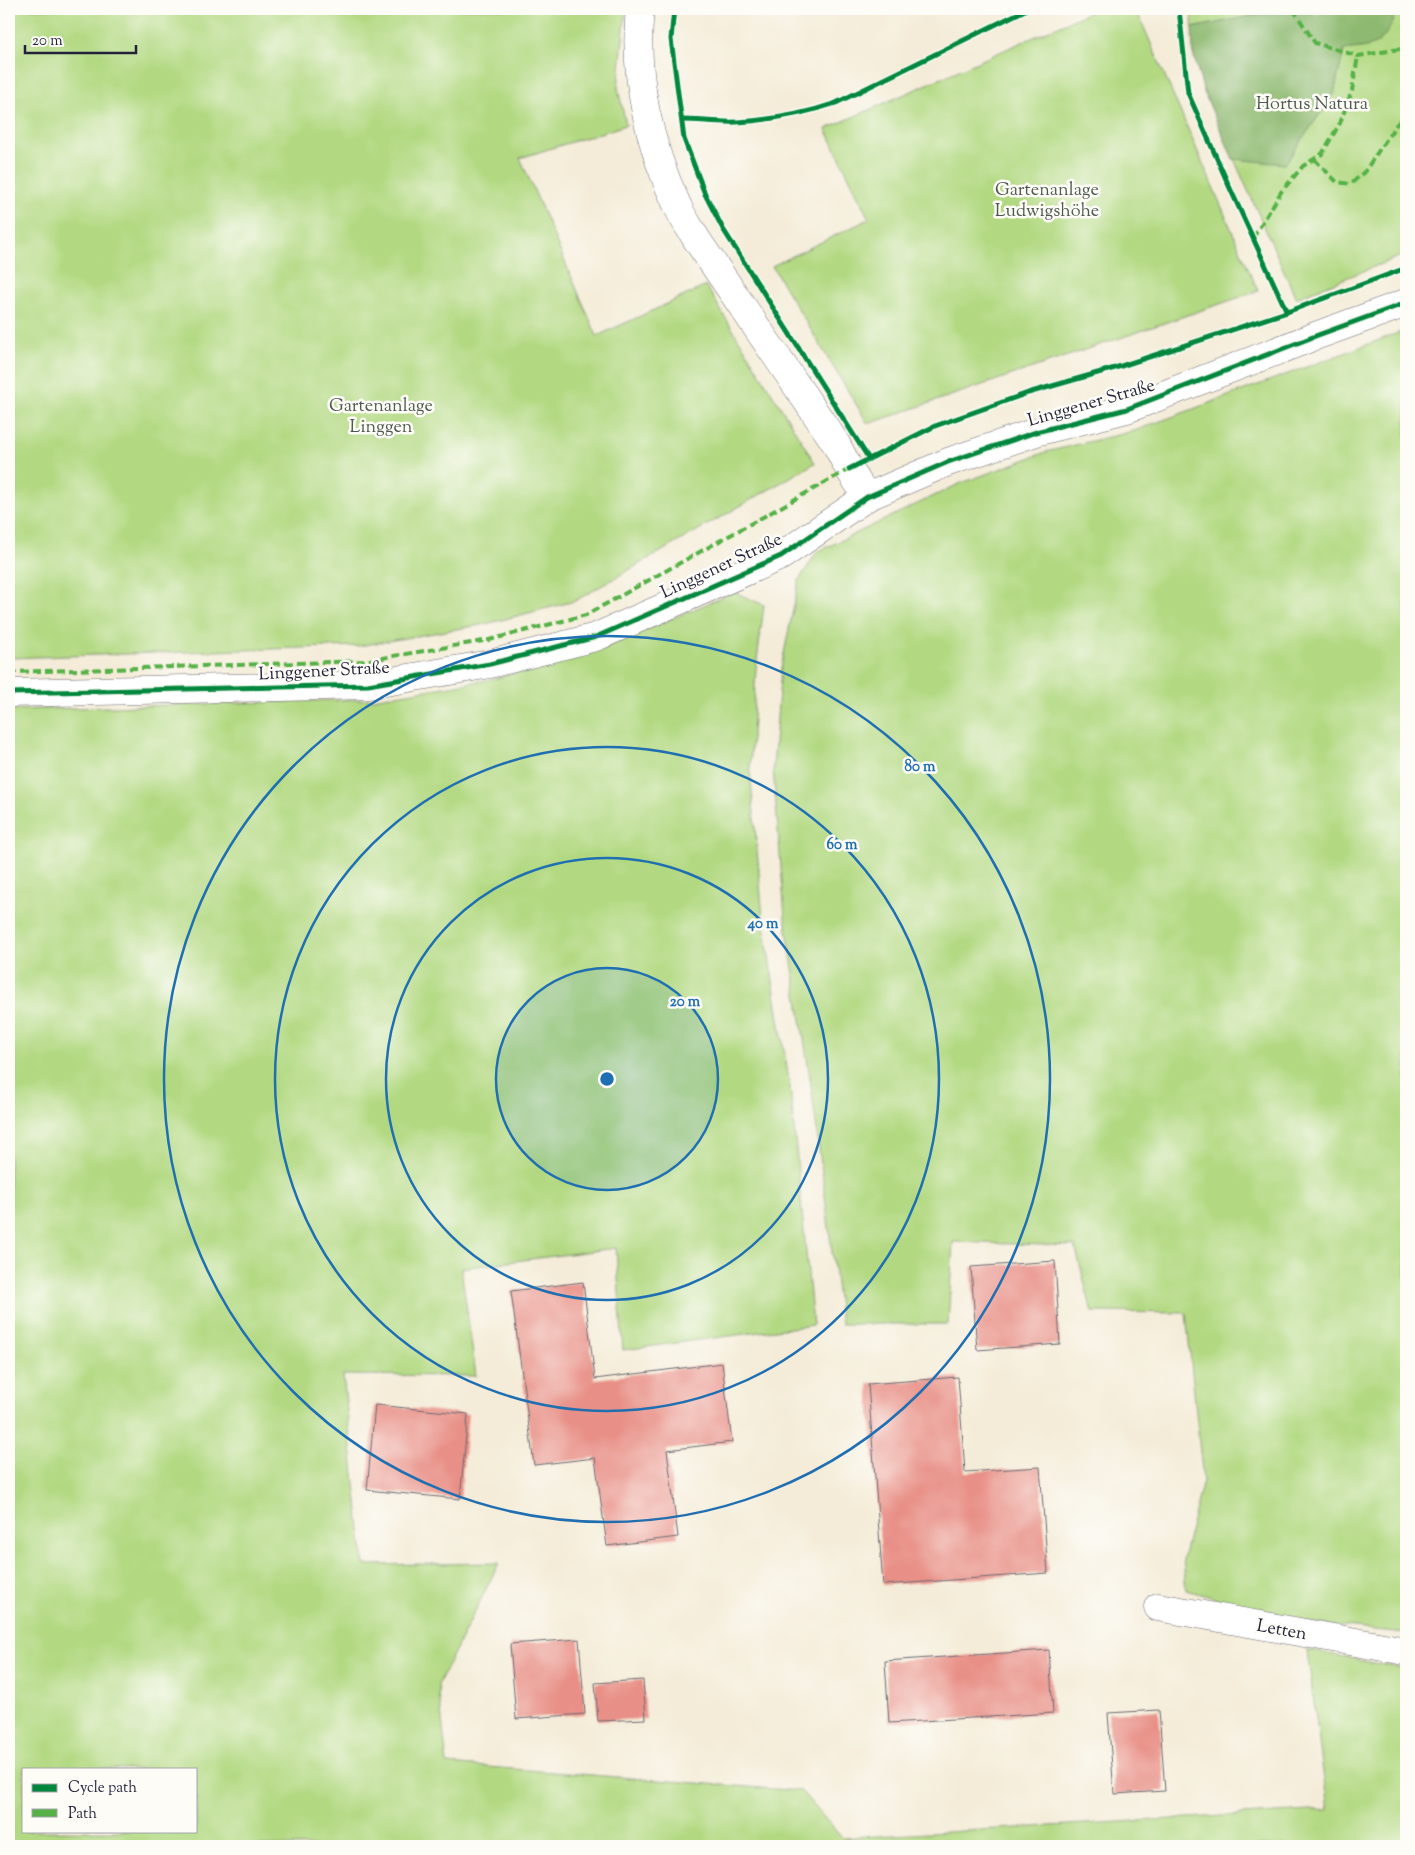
<svg xmlns="http://www.w3.org/2000/svg" width="1415" height="1855" viewBox="0 0 1415 1855" font-family="'Sorts Mill Goudy',serif">
	<style>
		.green { fill: #b2d982; stroke: #6a7e5e; fill-rule: evenodd }
		.forest { fill: #8db970; stroke: #586e56 }
		.building { fill: #e89087 }
		.lines { fill: none; stroke-linecap: round; stroke-linejoin: round }
		.minor-casing { stroke: #6c6972; stroke-width: 29 }
		.minor { stroke: #fff; stroke-width: 28 }
		.quiet { stroke: #55b146; stroke-width: 4; stroke-dasharray: 8 4; stroke-linecap: butt }
		.cycleway-casing { stroke: #fdfcf7; stroke-width: 8 }
		.cycleway { stroke: #00873e; stroke-width: 5 }
		.ring { fill: none; stroke: #1f6fb2; stroke-width: 2.5 }
		.labels { text-anchor: middle; stroke-width: 5; stroke-linejoin: round; paint-order: stroke }
		.park-label { font-size: 18px; fill: #4d5950; stroke: #fdfcf7 }
		.street-label { font-size: 18px; fill: #22223b; stroke: #fdfcf7 }
		.centre { fill: #1f6fb2; stroke: #fdfcf7; stroke-width: 2.5 }
		.ring-label { font-size: 15px; text-anchor: middle; font-weight: bold; fill: #1f6fb2; stroke: #fdfcf7; stroke-width: 5; stroke-linejoin: round; paint-order: stroke }
	</style>
	<rect width="100%" height="100%" fill="#fdfcf7"/>
	<filter id="ink" filterUnits="userSpaceOnUse"><feTurbulence type="fractalNoise" baseFrequency=".02" numOctaves="2"/><feDisplacementMap in="SourceGraphic" scale="10" xChannelSelector="R" yChannelSelector="G"/><feConvolveMatrix kernelMatrix="1 2 1 2 8 2 1 2 1" color-interpolation-filters="sRGB"/></filter>
	<filter id="wash" filterUnits="userSpaceOnUse"><feTurbulence type="fractalNoise" baseFrequency=".0096" numOctaves="4" result="noise"/><feDisplacementMap in="SourceGraphic" scale="20" xChannelSelector="R" yChannelSelector="G"/><feGaussianBlur stdDeviation="1.12" result="paint"/><feColorMatrix in="noise" values="0 0 0 0 0 0 0 0 0 0 0 0 0 0 0 0 0 1.4 0 .05"/><feComposite in="paint" operator="in"/></filter>
	<g filter="url(#wash)">
		<rect width="100%" height="100%" fill="#f4ecd8"/>
		<g class="green">
			<polygon points="9,9 626,9 618,88 626,125 520,158 597,336 706,286 815,463 575,601 486,624 359,646 9,658"/>
			<polygon points="1097,9 1136,9 1258,291 868,424 772,266 869,219 826,129"/>
			<polygon points="1192,9 1406,9 1406,254 1296,298 1204,92 1193,53"/>
			<polygon points="1406,330 1406,1633 1304,1623 1186,1590 1183,1559 1203,1481 1186,1313 1092,1312 1075,1246 953,1242 948,1324 841,1324 811,1084 785,917 773,768 781,668 799,580 817,552 959,484 1046,452 1134,431"/>
			<path d="M734,592L764,605L756,668L750,769L763,919L790,1087L813,1325L623,1350L616,1248L461,1268L476,1376L343,1375L364,1565L499,1563L438,1685L447,1764L801,1791L842,1838L1328,1810L1307,1650L1406,1669V1846H9V710L372,699L493,679L604,648ZM24,1769H196V1831H24Z"/>
		</g>
		<path class="forest" d="M1285,9H1295L1320,16L1326,9H1386L1394,20C1379,49 1373,46 1344,50L1334,94L1285,164L1233,159L1204,92L1193,53L1192,28Z"/>
		<g id="blocks">
			<g class="building">
				<polygon points="1055,1261 1060,1344 977,1350 971,1267"/>
				<polygon points="583,1282 595,1379 722,1363 732,1442 667,1450 678,1537 607,1546 595,1458 534,1465 511,1291"/>
				<polygon points="958,1377 965,1472 1040,1467 1048,1573 883,1585 868,1384"/>
				<polygon points="375,1405 468,1414 460,1499 367,1490"/>
				<polygon points="579,1639 585,1714 516,1719 510,1644"/>
				<polygon points="1049,1650 1053,1713 889,1723 885,1661"/>
				<polygon points="643,1680 646,1719 598,1721 595,1683"/>
				<polygon points="1159,1710 1165,1791 1114,1794 1108,1713"/>
			</g>
		</g>
	</g>
	<g filter="url(#ink)">
		<use href="#blocks" fill-opacity="0" stroke="#6c6972" stroke-width="1"/>
		<g class="lines">
			<defs>
				<g id="minor">
					<path d="M640,9C633,76 649,146 678,207C683,219 691,229 697,240L835,442L849,469L867,497"/>
					<polyline points="9,693 368,685 490,664 596,637 781,556 867,497 948,462 1036,432 1127,409 1318,335 1406,303"/>
					<polyline points="1158,1607 1406,1651"/>
				</g>
			</defs>
			<use href="#minor" class="minor-casing"/>
			<use href="#minor" class="minor"/>
			<g class="quiet">
				<polyline points="1293,9 1315,43 1358,56 1406,48"/>
				<polyline points="1314,159 1337,182 1351,184 1365,171 1396,125 1406,115"/>
				<polyline points="1253,238 1281,192 1303,166 1322,154 1340,123 1352,91 1358,56"/>
				<polyline points="9,672 364,661 489,640 586,615 853,467"/>
			</g>
			<defs>
				<g id="cycleway">
					<polyline points="674,9 671,39 684,139 705,194 723,229 869,459"/>
					<polyline points="1179,9 1188,93 1229,186 1287,312"/>
					<path d="M682,120C700,120 719,123 737,122C771,120 804,114 836,103L1027,9"/>
					<polyline points="849,469 935,426 1028,393 1115,368 1287,312 1406,268"/>
					<polyline points="9,693 368,685 490,664 596,637 781,556 867,497 948,462 1036,432 1127,409 1318,335 1406,303"/>
				</g>
			</defs>
			<use href="#cycleway" class="cycleway-casing"/>
			<use href="#cycleway" class="cycleway"/>
		</g>
	</g>
	<circle cx="607" cy="1079" r="111" fill="#1f6fb2" fill-opacity=".12"/>
	<g class="ring">
		<circle cx="607" cy="1079" r="111"/>
		<circle cx="607" cy="1079" r="221"/>
		<circle cx="607" cy="1079" r="332"/>
		<circle cx="607" cy="1079" r="443"/>
	</g>
	<g class="labels">
		<g class="park-label">
			<text x="1312" y="109">Hortus Natura</text>
			<text x="1047" y="195">Gartenanlage<tspan x="1047" dy="21">Ludwigshöhe</tspan></text>
			<text x="381" y="411">Gartenanlage<tspan x="381" dy="21">Linggen</tspan></text>
		</g>
		<g class="street-label">
			<text transform="translate(1091 402) rotate(-16)" y="6">Linggener Straße</text>
			<text transform="translate(721 565) rotate(-25)" y="6">Linggener Straße</text>
			<text transform="translate(324 670) rotate(-3)" y="6">Linggener Straße</text>
			<text transform="translate(1282 1629) rotate(10)" y="6">Letten</text>
		</g>
	</g>
	<circle cx="607" cy="1079" r="8" class="centre"/>
	<g class="ring-label">
		<text x="920" y="771">80 m</text>
		<text x="842" y="849">60 m</text>
		<text x="763" y="928">40 m</text>
		<text x="685" y="1006">20 m</text>
	</g>
	<rect width="1415" height="1855" fill="none" stroke="#fdfcf7" stroke-width="30"/>
	<rect x="22" y="1768" width="175" height="65" fill="#fdfcf7" stroke="#a5a5ac"/>
	<rect x="32" y="1784" width="25" height="8" fill="#00873e" stroke="#a5a5ac"/>
	<text x="68" y="1792" font-size="15" fill="#22223b">Cycle path</text>
	<rect x="32" y="1809" width="25" height="8" fill="#55b146" stroke="#a5a5ac"/>
	<text x="68" y="1818" font-size="15" fill="#22223b">Path</text>
	<path d="M25 45v8h111v-8" fill="none" stroke="#22223b" stroke-width="2.5"/>
	<text x="32" y="45" font-size="15" fill="#22223b" stroke="#fdfcf7" stroke-width="4" paint-order="stroke">20 m</text>
</svg>
